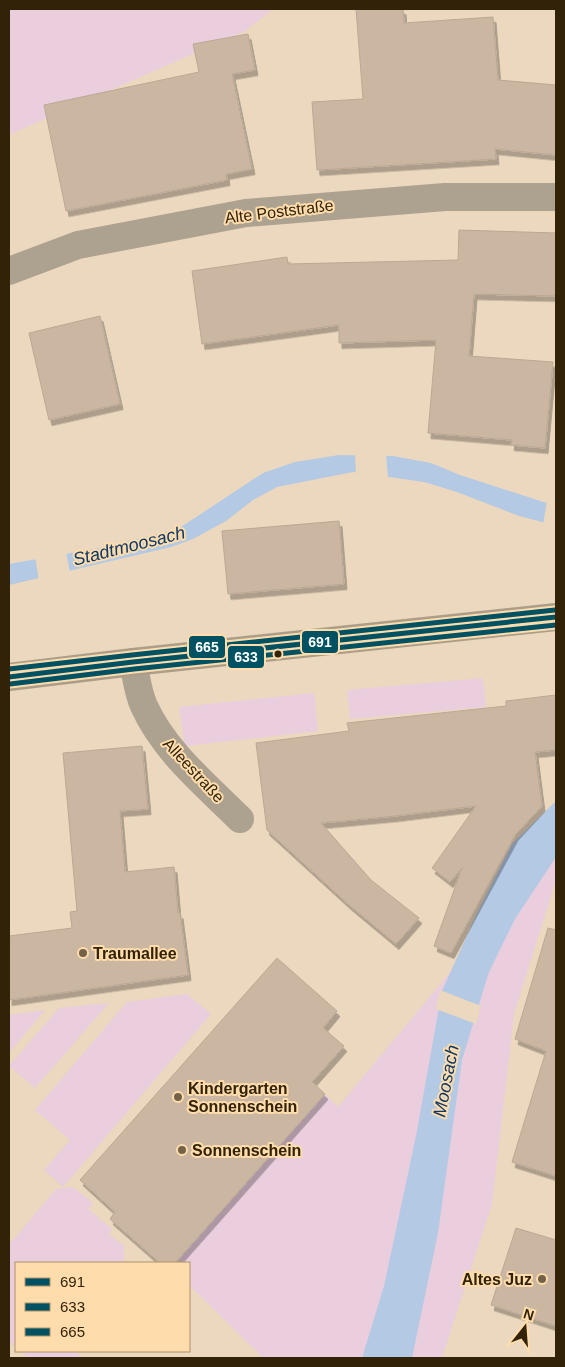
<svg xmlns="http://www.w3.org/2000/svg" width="565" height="1367" viewBox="0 0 565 1367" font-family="Arial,sans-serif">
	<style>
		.green { fill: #eacede }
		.water { fill: #b4c9e4 }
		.pier { fill: #ebd8be }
		.building { fill: #cbb6a2; stroke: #bba894; filter: url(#shadow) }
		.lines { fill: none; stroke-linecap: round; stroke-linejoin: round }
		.street { stroke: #ada18f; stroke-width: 28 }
		.secondary { stroke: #ab9d88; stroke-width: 28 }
		.bus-1-casing { stroke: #fedcab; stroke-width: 9 }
		.bus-2-casing { stroke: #fedcab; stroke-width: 9 }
		.bus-3-casing { stroke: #fedcab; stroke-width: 9 }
		.bus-1 { stroke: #005262; stroke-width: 5 }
		.bus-2 { stroke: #005262; stroke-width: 5 }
		.bus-3 { stroke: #005262; stroke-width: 5 }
		.bus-dot { fill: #322208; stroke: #fedcab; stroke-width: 2 }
		.poi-dot { fill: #736248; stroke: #fedcab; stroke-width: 2 }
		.labels { text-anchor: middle; stroke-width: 4; stroke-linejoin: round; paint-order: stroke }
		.street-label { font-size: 16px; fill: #322208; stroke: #fedcab }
		.poi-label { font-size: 16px; font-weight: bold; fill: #322208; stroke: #fedcab; text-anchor: start }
		.water-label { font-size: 18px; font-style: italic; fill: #0e376b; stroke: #fedcab }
		.line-badge { stroke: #fedcab; stroke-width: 2 }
		.badge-label { font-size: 14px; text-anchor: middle; font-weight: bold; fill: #fff }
	</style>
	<defs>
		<filter id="shadow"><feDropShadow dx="3" dy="5.5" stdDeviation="0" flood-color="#0004"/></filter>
	</defs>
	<rect width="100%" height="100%" fill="#ebd8be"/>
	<g class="green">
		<polygon points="9,9 273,9 245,31 11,134 9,131"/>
		<polygon points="483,678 486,707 350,719 347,690"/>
		<polygon points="314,693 318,731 185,746 179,707"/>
		<polygon points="556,845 556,880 514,1014 492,1204 442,1358 263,1358 189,1285 189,1263 175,1263 325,1094 338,1107"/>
		<polygon points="187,994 211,1014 63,1187 44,1170 70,1140 35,1110 127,1002"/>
		<polygon points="109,1003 35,1088 9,1066 59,1008"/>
		<polygon points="45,1010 9,1053 9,1015"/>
		<polygon points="73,1187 93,1203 88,1209 112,1229 109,1234 124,1246 124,1262 16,1263 16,1347 9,1341 9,1245 56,1189"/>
		<polygon points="20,1351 74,1351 83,1358 29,1358"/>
	</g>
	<g class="water">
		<polygon points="339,455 393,456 431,463 460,475 556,506 546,523 519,516 457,492 424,482 353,472 277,487 253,500 226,521 193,539 171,547 9,585 9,564 99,548 178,529 263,473 295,462"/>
		<polygon points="556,801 556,857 515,919 489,972 462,1060 438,1233 412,1358 362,1358 384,1286 416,1136 442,991 477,913 512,844"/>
	</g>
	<g class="pier">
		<polygon points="355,453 386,453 388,479 356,475"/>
		<polygon points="547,500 556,503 556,528 543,525"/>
		<polygon points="66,551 70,573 39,581 35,556"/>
		<polygon points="440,990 481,1006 476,1024 436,1009"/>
	</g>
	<g class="building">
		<polygon points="356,9 403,9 404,23 493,17 498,80 556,85 556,155 495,149 496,159 317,170 312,102 363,99"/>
		<polygon points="248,34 255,70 232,74 252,169 226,174 227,180 66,211 44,105 199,72 193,44"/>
		<polygon points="459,230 556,233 556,296 474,294 469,356 553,362 545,448 511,445 512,440 428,433 436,340 339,343 339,325 202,344 192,271 287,257 288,264 458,260"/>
		<polygon points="100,316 120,404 49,420 29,333"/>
		<polygon points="339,521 344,584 228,594 222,531"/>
		<polygon points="556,695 556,750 535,752 542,806 515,835 451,953 434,946 462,868 450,882 432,868 476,806 395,816 321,823 371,880 419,918 396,944 348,904 267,830 256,743 349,731 347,723 506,706 506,701"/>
		<polygon points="142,746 148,809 120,811 125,872 174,867 178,913 180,913 188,975 9,1000 9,936 72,928 70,912 77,911 63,753"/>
		<polygon points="548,928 556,930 556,1176 512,1162 546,1051 515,1039"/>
		<polygon points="277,958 337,1011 323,1028 344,1046 312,1082 325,1094 175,1263 160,1263 110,1219 115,1212 80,1180"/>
		<polygon points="516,1228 556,1240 556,1326 491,1305"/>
	</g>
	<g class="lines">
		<g class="street">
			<polyline points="9,271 78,245 246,213 445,197 556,197"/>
			<path d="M133,662C136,676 138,693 144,706C165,752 205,784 240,819"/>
		</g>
		<polyline class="secondary" points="9,677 133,662 556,617"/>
		<defs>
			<polyline id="bus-1" points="9,677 133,662 556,617"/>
			<polyline id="bus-2" points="10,684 134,669 556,625"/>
			<polyline id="bus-3" points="9,669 132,655 555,610"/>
		</defs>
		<use href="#bus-1" class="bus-1-casing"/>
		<use href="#bus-2" class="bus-2-casing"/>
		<use href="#bus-3" class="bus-3-casing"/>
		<use href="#bus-1" class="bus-1"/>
		<use href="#bus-2" class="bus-2"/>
		<use href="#bus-3" class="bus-3"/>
	</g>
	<circle class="bus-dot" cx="278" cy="654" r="4.5"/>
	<g class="poi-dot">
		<circle cx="83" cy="953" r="5"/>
		<circle cx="178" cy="1097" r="5"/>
		<circle cx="182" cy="1150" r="5"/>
		<circle cx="542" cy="1279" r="5"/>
	</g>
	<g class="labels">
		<g class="street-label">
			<text transform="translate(279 211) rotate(-7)" y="6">Alte Poststraße</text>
			<text transform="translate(194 770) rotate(47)" y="6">Alleestraße</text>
		</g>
		<g class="poi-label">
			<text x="93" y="959">Traumallee</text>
			<text x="188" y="1094">Kindergarten<tspan x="188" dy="18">Sonnenschein</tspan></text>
			<text x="192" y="1156">Sonnenschein</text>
			<text x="532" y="1285" text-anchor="end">Altes Juz</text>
		</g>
		<g class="water-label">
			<text transform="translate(129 546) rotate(-14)" y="6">Stadtmoosach</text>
			<text transform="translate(446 1081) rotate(-79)" y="6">Moosach</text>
		</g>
	</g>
	<g class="line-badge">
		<rect x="301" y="630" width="38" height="24" rx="5" fill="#005262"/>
		<rect x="188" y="635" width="38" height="24" rx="5" fill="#005262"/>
		<rect x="227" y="645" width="38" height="24" rx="5" fill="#005262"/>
	</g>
	<g class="badge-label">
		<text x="320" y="647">691</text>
		<text x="207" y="652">665</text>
		<text x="246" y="662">633</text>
	</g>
	<rect width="565" height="1367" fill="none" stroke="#322208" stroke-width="20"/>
	<rect x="15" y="1262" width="175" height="90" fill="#fedcab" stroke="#ac926a"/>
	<rect x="25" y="1278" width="25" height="8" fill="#005262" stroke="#ac926a"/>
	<text x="60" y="1287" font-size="15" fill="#322208">691</text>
	<rect x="25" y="1303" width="25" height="8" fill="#005262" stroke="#ac926a"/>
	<text x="60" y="1312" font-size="15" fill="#322208">633</text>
	<rect x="25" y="1328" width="25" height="8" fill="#005262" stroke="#ac926a"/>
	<text x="60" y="1337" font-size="15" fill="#322208">665</text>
	<g transform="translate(525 1327) rotate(17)" stroke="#fedcab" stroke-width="4" paint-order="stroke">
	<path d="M0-4L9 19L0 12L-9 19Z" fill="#322208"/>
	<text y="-8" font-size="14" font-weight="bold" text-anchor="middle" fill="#322208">N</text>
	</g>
</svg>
